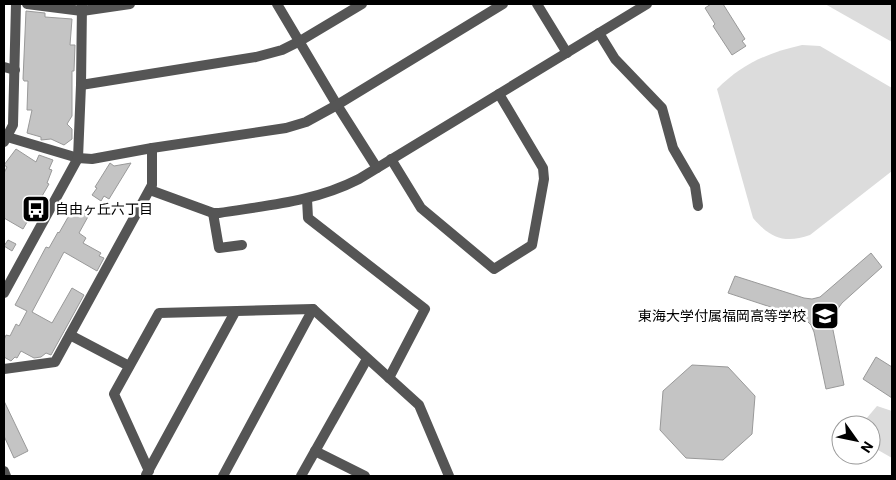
<svg xmlns="http://www.w3.org/2000/svg" width="896" height="480" viewBox="0 0 896 480" font-family="Roboto,'Noto Sans JP',sans-serif">
	<style>
		.green { fill: #dcdcdc }
		.building { fill: #c4c4c4; stroke: #999 }
		.lines { fill: none; stroke-linecap: round; stroke-linejoin: round }
		.minor { stroke: #555; stroke-width: 10 }
		.labels { text-anchor: middle; stroke-width: 5; stroke-linejoin: round; paint-order: stroke }
		.poi-label { font-size: 14px; fill: #000; stroke: #fff; text-anchor: start }
	</style>
	<rect width="100%" height="100%" fill="#fff"/>
	<g class="green">
		<polygon points="825,4 892,4 892,42"/>
		<path d="M802,45L820,46L892,88V171L810,235C785,244 770,238 753,218L717,89C742,64 767,53 802,45Z"/>
		<polygon points="877,406 892,411 892,458 871,446 871,425 866,425 866,419"/>
	</g>
	<g class="building">
		<polygon points="711,4 723,4 745,39 742,41 746,46 732,55 713,26 715,24 705,8"/>
		<polygon points="26,11 45,13 45,17 72,19 70,45 75,45 74,71 72,71 72,116 67,124 72,129 72,139 64,145 51,139 41,140 41,137 27,133 32,110 27,110 28,81 24,81 23,79"/>
		<polygon points="16,149 36,162 39,155 53,160 49,169 52,170 47,183 49,184 23,229 4,218 4,173 7,167 4,165"/>
		<polygon points="110,163 114,166 131,163 109,199 104,196 101,201 92,195 97,188 95,187"/>
		<polygon points="75,205 90,213 79,233 86,238 83,243 101,253 99,256 104,258 97,271 64,252 32,312 52,323 72,288 84,295 51,355 46,353 41,357 34,358 21,351 17,358 15,357 11,361 4,357 4,340 6,335 10,336 16,324 19,326 27,311 15,305 46,247 49,248 58,232 59,233"/>
		<polygon points="8,240 16,244 12,251 4,246"/>
		<polygon points="871,253 882,267 842,303 834,314 832,325 844,385 826,389 814,332 811,325 804,318 728,293 735,276 804,298 812,299 820,297"/>
		<polygon points="876,357 892,367 892,398 863,379"/>
		<polygon points="692,365 728,367 755,396 752,434 723,460 686,458 660,430 663,391"/>
		<polygon points="4,401 28,451 14,458 4,436"/>
	</g>
	<g class="lines">
		<g class="minor">
			<polyline points="27,4 82,11 130,4"/>
			<polyline points="277,4 337,105 377,168"/>
			<polyline points="537,4 567,53"/>
			<polyline points="599,33 615,59 662,108 673,148 695,186 698,206"/>
			<polyline points="4,67 15,70"/>
			<polyline points="81,85 256,57 282,50 300,41 362,4"/>
			<polyline points="4,136 78,158 92,159 152,148 286,128 306,122 337,105 503,4"/>
			<polyline points="4,142 13,125 16,4"/>
			<polyline points="391,159 421,208 494,269 532,245 544,179 543,168 499,94"/>
			<path d="M150,190L213,213H219C269,205 314,202 359,179L647,4"/>
			<polyline points="307,199 308,218 425,309 389,378"/>
			<polyline points="213,213 219,248 242,245"/>
			<polyline points="4,293 78,158 81,85 82,4"/>
			<polyline points="70,335 129,366"/>
			<polyline points="4,369 55,362 152,185 152,148"/>
			<polyline points="315,451 365,476"/>
			<polyline points="4,471 6,476"/>
			<polyline points="149,471 114,394 159,313 313,309 419,405 449,476"/>
			<polyline points="146,475 235,312"/>
			<polyline points="223,476 313,309"/>
			<polyline points="301,476 367,359"/>
		</g>
	</g>
	<defs>
		<symbol id="bus-square" viewBox="-11 -11 22 22"><rect x="-9" y="-9" width="18" height="18" rx="4" fill="#000" stroke="#fff"/><path d="M-5-6H5V4H4V6H2V4H-2V6H-4V4H-5ZM-3.5-4V0h7V-4ZM-3.5 1.2v1.5H-2V1.2ZM2 1.2v1.5H3.5V1.2Z" fill="#fff"/></symbol>
		<symbol id="school-square" viewBox="-11 -11 22 22"><rect x="-9" y="-9" width="18" height="18" rx="4" fill="#000" stroke="#fff"/><path d="M0-5L7-2L0 1L-7-2ZM-4 1L0 2.5L4 1V4Q0 6-4 4Z" fill="#fff"/></symbol>
	</defs>
	<g fill-rule="evenodd">
		<use href="#bus-square" x="20" y="193" width="32" height="32"/>
		<use href="#school-square" x="809" y="300" width="32" height="32"/>
	</g>
	<g class="labels">
		<g class="poi-label">
			<text x="55" y="214">自由ヶ丘六丁目</text>
			<text x="806" y="321" text-anchor="end">東海大学付属福岡高等学校</text>
		</g>
	</g>
	<rect width="896" height="480" fill="none" stroke="#000000" stroke-width="10"/>
	<g transform="translate(856 440) rotate(123)"><circle r="24" fill="#ffffff" stroke="#999999"/>
	<path d="M0-4L9 19L0 12L-9 19Z" fill="#000000"/>
	<text y="-8" font-size="14" font-weight="bold" text-anchor="middle" fill="#000000">N</text>
	</g>
</svg>
